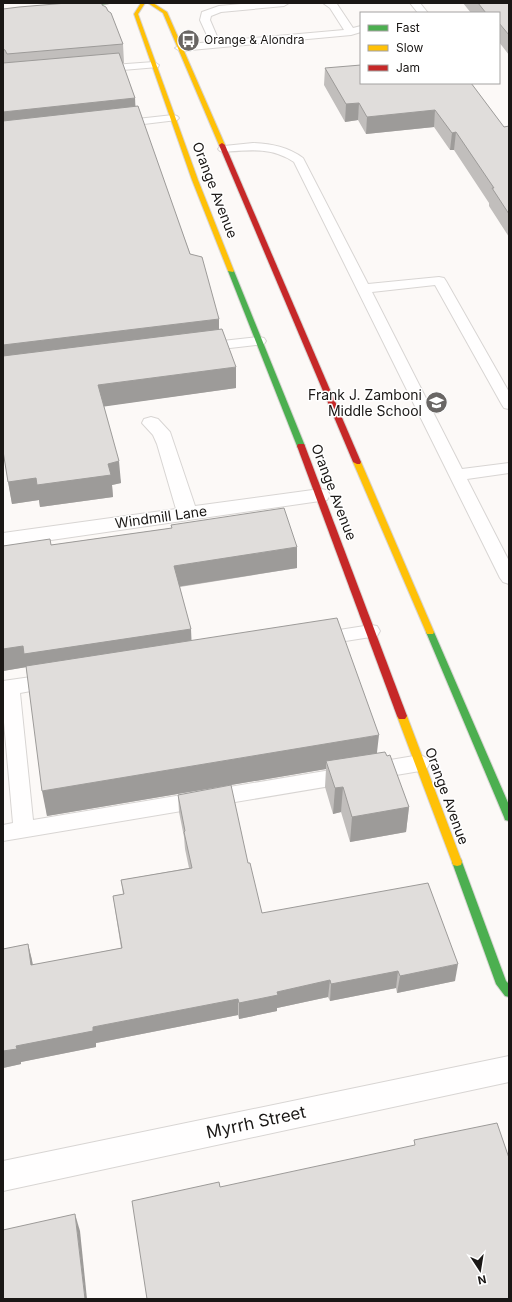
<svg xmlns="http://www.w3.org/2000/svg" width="512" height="1302" viewBox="0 0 512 1302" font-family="Inter,sans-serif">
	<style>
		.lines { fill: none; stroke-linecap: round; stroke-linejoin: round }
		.lane-casing { stroke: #d8d5d3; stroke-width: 2 }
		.street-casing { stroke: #d8d5d3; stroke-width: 2 }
		.fast-casing { stroke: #d8d5d3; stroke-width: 2 }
		.slow-casing { stroke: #d8d5d3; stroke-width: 2 }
		.jam-casing { stroke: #d8d5d3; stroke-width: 2 }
		.lane { fill: #fffefe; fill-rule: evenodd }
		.street { fill: #fffefe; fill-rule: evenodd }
		.fast { fill: #4caf50; fill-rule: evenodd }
		.slow { fill: #ffc107; fill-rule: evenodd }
		.jam { fill: #c62828; fill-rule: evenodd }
		.wall { fill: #c1bebc }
		.shaded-wall { fill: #9d9b99 }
		.building { fill: #e0dddb; stroke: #9d9b99 }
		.labels { text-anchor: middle; stroke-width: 3; stroke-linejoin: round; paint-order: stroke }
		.far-poi-label { font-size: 12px; fill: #1a1715; stroke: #fff; text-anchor: start }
		.street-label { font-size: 14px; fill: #1a1715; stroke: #fff }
		.poi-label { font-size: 14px; fill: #1a1715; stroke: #fff; text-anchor: end }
		.near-street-label { font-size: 17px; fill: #1a1715; stroke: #fff }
	</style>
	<rect width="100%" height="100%" fill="#fcf9f7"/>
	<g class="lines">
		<defs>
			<g id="lane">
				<polygon points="252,3 289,3 284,6 221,12 211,16 210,20 219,41 344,30 330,8 323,3 337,4 353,28 361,26 361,32 351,35 180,51 175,48 180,45 210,42 200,20 202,12 219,6"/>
				<polygon points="410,3 420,3 428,13 418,13"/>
				<polygon points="154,62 159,65 158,67 99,72 94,69 99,66"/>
				<polygon points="173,115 177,116 179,118 177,120 119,127 115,126 113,124 115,122 119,121"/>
				<path d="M253,143C272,144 288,147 303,158L368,284L439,277L444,278L446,281L509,392V409L504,408L502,405L435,285L372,292L462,469L509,463V473L467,479L509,561V584L503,582L500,578L294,162C272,147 249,150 224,152L220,151L218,149L220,147L224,146Z"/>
				<polygon points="259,337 264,338 266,341 264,344 204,351 199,350 197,347 199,344 204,343"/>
				<polygon points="371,625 377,626 380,631 377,636 320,645 314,644 311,639 314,634 320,633"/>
				<polygon points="52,674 58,676 61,681 58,686 20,693 33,820 420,755 427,758 430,763 427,768 420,771 3,841 3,825 13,823 3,711 3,681"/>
			</g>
			<g id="street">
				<polygon points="151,417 158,419 170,432 195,506 320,489 327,490 330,495 327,500 320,501 3,547 3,533 176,509 157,444 153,435 142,423 144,419"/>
				<polygon points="509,1056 509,1082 3,1191 3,1161"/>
			</g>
			<g id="fast">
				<polygon points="90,3 109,3 107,4 72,7 70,6"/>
				<polygon points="231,269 234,271 305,446 304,448 298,448 297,446 228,271"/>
				<polygon points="430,629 434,632 509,805 509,821 505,820 504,817 426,632"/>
				<polygon points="457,858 461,859 462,862 506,981 509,984 509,997 505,996 496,984 452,862 453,859"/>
			</g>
			<g id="slow">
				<polygon points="141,3 145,3 138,14 198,180 234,271 233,272 228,271 192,180 134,14"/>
				<polygon points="148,3 153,3 167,12 225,145 224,146 219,145 163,13"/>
				<polygon points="354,460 357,460 361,462 434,632 433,634 427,634 426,632 353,462"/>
				<polygon points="402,712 405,713 407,716 462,862 461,865 457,866 453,865 452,862 397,716 399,713"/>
			</g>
			<g id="jam">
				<polygon points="222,143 225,145 361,462 360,464 357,464 353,462 219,145"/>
				<polygon points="298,444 304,444 305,446 407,716 405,719 399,719 397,716 297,446"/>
			</g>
		</defs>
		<use href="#lane" class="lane-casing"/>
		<use href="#street" class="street-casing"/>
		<use href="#fast" class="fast-casing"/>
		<use href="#slow" class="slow-casing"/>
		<use href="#jam" class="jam-casing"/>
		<use href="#lane" class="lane"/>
		<use href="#street" class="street"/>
		<use href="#fast" class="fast"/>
		<use href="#slow" class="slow"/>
		<use href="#jam" class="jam"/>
	</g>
	<g class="wall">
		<polygon points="463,3 509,3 509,55 499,42 499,13 471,13"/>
		<polygon points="102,5 108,11 123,44 124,63 122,63 135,98 135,107 219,330 236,388 104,406 121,483 112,485 113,497 40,507 39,500 12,504 3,451 3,9"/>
		<polygon points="325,68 504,127 509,126 509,237 489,206 489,203 454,150 450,150 434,127 366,134 358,120 345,122 324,85"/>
		<polygon points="171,525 297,547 297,568 180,587 191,640 377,753 387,756 409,807 406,832 350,842 341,812 333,814 325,787 326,769 47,816 26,667 3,671 3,546 51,545 172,528"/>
		<polygon points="178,795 248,863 262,913 455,981 397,993 396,988 330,1001 328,997 277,1008 277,1011 239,1019 238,1015 96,1043 96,1047 21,1062 21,1064 3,1068 3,949 28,944 33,965 121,948 113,896 123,894 121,880 189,868 185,849 184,837 179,812"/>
	</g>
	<g class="shaded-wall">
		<polygon points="135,98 136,117 3,131 3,112"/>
		<polygon points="359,103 358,120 345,122 346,104"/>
		<polygon points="435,110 434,127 366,134 367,117"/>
		<polygon points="456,132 454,150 450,150 452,133"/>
		<polygon points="219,319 219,340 3,366 3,345"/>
		<polygon points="236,367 236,388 101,407 98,385"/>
		<polygon points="119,461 121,483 112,485 113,497 40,507 39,500 12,504 8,482"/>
		<polygon points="297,547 297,568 176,587 174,566"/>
		<polygon points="191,629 192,651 27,667 3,671 3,649 23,646"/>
		<polygon points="379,735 376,761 326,761 326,769 47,816 42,791"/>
		<polygon points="343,787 341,812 333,814 335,788"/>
		<polygon points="409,807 406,832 350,842 352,817"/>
		<polygon points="28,944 32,960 35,982 31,965"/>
		<polygon points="458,964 455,981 397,993 400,976"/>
		<polygon points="398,971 396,988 330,1001 331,984"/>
		<polygon points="330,980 328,997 277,1008 277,1011 239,1019 239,1003 277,992"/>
		<polygon points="238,999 238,1015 96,1043 96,1047 21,1062 21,1064 3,1068 3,1051 16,1046 93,1027"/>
		<polygon points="75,1214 80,1231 87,1299 85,1299"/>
	</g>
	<g class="building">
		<polygon points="67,3 102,3 102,5 106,7 108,11 111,13 123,44 7,54 5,50 3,49 3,9 19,7"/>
		<polygon points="478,3 509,3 509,35 499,23 499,13 486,13"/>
		<polygon points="119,53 135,98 3,112 3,63"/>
		<polygon points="361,65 361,83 471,83 504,127 509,126 509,214 492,188 494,188 456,132 452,133 435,110 367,117 359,103 346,104 325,68"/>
		<polygon points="138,106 190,254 202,257 219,319 3,345 3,121"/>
		<polygon points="222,329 236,367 98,385 119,461 108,464 111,475 37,485 36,478 8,482 3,451 3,356"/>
		<polygon points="284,508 297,547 174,566 191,629 24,654 23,646 3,649 3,546 50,539 51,545 172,528 171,525"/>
		<polygon points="337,618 379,735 42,791 26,666"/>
		<polygon points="385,752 387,756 390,755 409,807 352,817 343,787 335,788 326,761"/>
		<polygon points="231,785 248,863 250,863 262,913 428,883 458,964 400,976 398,971 331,984 330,980 277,992 278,995 239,1003 238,999 93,1027 93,1031 16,1046 17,1049 3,1051 3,949 28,944 31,965 122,948 113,896 124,894 121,880 192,868 184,832 185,831 178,795"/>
		<polygon points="497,1123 509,1158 509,1299 147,1299 132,1201 219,1182 220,1187 415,1145 414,1140"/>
		<polygon points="75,1214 85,1299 3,1299 3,1230"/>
	</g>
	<defs>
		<symbol id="bus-disc" viewBox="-11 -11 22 22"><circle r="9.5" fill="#696664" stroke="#fff"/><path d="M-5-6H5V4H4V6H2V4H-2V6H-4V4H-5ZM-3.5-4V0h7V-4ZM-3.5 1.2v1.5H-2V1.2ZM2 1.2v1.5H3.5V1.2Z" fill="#fff"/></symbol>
		<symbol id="school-disc" viewBox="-11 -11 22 22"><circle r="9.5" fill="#696664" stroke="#fff"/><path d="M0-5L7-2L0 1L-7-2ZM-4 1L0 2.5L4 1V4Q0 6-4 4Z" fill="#fff"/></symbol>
	</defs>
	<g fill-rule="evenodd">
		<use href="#bus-disc" x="176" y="28" width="25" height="25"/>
		<use href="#school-disc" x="424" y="390" width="25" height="25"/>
	</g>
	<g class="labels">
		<g class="far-poi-label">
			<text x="204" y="44">Orange &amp; Alondra</text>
		</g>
		<g class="street-label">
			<text transform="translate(215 190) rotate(69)" y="5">Orange Avenue</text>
			<text transform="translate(334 492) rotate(69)" y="5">Orange Avenue</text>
			<text transform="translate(161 517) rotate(-8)" y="5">Windmill Lane</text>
			<text transform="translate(447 796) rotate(70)" y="5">Orange Avenue</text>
		</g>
		<g class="poi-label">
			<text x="422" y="400">Frank J. Zamboni<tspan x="422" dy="16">Middle School</tspan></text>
		</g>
		<g class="near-street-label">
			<text transform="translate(256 1122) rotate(-12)" y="6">Myrrh Street</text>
		</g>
	</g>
	<rect width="512" height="1302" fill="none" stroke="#1a1715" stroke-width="8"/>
	<rect x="360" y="12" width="140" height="72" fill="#ffffff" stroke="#a3a2a1"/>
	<rect x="368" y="25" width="20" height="6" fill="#4caf50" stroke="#a3a2a1"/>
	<text x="396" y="32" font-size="12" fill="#1a1715">Fast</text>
	<rect x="368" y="45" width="20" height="6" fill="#ffc107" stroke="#a3a2a1"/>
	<text x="396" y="52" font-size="12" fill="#1a1715">Slow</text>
	<rect x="368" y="65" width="20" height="6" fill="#c62828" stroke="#a3a2a1"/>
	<text x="396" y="72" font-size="12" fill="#1a1715">Jam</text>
	<g transform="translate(480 1270) rotate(168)" stroke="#ffffff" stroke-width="3" paint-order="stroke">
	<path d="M0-3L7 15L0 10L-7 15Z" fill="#1a1715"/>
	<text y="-6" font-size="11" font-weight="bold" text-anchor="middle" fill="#1a1715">N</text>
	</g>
</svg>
